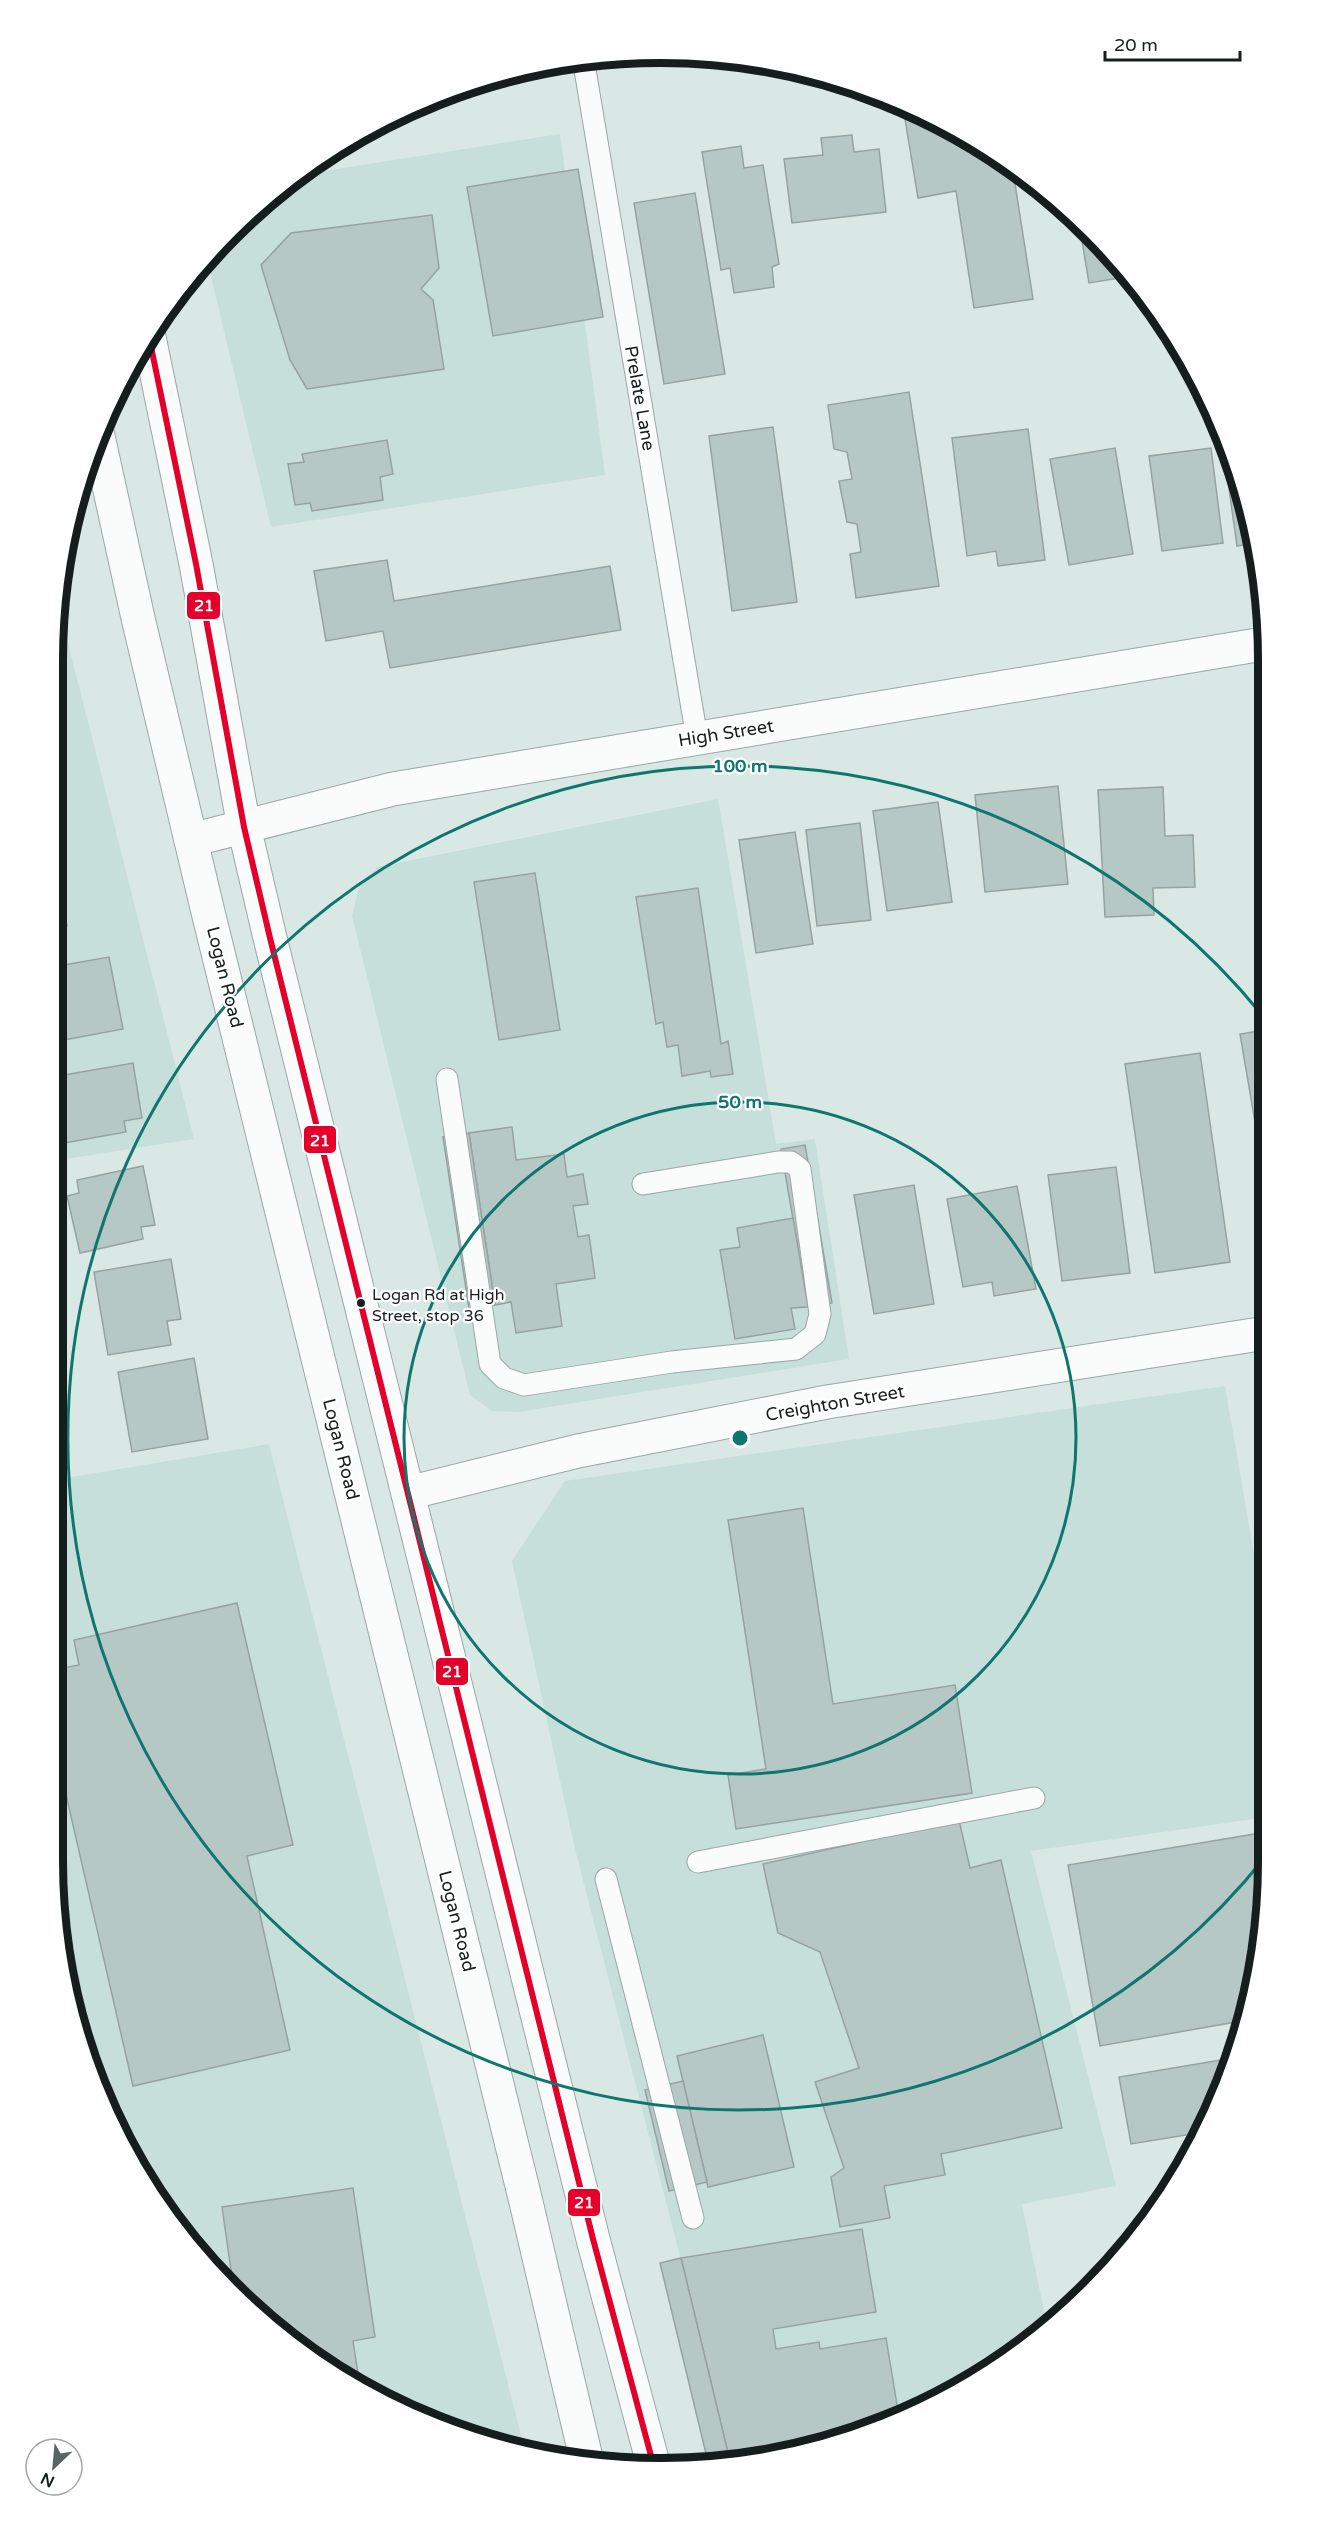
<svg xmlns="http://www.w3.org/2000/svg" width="1321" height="2521" viewBox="0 0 1321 2521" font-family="'Varela Round',sans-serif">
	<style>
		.built { fill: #c6dfdb }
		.building { fill: #b6c8c5; stroke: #97a2a0; stroke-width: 1.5 }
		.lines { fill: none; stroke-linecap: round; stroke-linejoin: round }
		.service-casing { stroke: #9ba7a5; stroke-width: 23 }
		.minor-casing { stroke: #9ba7a5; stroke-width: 35 }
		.primary-casing { stroke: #9ba7a5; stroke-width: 35 }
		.service { stroke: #f9fcfb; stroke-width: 21 }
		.minor { stroke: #f9fcfb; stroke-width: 33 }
		.primary { stroke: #f9fcfb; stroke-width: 33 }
		.bus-1-casing { stroke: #fff; stroke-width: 10 }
		.bus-1 { stroke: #e4002b; stroke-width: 6 }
		.ring { fill: none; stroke: #0f766e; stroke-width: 3 }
		.bus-dot { fill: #151e1d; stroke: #fff; stroke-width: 2 }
		.labels { text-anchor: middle; stroke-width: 4.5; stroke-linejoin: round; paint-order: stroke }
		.bus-label { font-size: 16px; fill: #151e1d; stroke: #fff; text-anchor: start }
		.street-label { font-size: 18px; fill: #151e1d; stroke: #fff }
		.rim { fill: none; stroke: #151e1d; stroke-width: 8 }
		.centre { fill: #0f766e; stroke: #fff; stroke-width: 3 }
		.ring-label { font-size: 18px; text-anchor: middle; font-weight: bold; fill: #0f766e; stroke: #fff; stroke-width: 4.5; stroke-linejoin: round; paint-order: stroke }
		.line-badge { stroke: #fff; stroke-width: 2 }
		.badge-label { font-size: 16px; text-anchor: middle; font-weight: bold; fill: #fff }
	</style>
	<rect width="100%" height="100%" fill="#d9e8e5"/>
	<g class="built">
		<polygon points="560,134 605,475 271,527 207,260 260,203 299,175"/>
		<polygon points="57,600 194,1139 53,1161 54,621"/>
		<polygon points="718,799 776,1144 815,1139 849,1359 518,1412 492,1411 470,1395 352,916 359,886 377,867"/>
		<polygon points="1225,1386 1266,1624 1267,1817 1031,1851 1116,2186 1022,2204 1047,2326 999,2366 929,2406 818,2448 733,2462 575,1849 512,1561 565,1481"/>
		<polygon points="269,1444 525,2451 503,2448 428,2422 323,2366 259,2317 178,2231 134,2164 85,2056 64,1979 53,1860 53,1480"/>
	</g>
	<g class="building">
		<polygon points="930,116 1013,171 1033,299 974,308 956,191 918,198 905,119"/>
		<polygon points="852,135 854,152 879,149 886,212 792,223 784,159 823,155 821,138"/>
		<polygon points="741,146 744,168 763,165 779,264 772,267 774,287 734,293 730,268 721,270 702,152"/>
		<polygon points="578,169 603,317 493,336 467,187"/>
		<polygon points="695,193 725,374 664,384 634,203"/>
		<polygon points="432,215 439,268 421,289 433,300 444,369 307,389 290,360 261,265 291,233"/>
		<polygon points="1079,223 1126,277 1089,283"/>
		<polygon points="909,392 939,586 856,598 850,554 861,552 857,524 847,522 839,481 852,479 847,452 834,449 828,405"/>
		<polygon points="1220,424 1222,428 1253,543 1237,546"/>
		<polygon points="773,427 797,602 732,611 709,436"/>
		<polygon points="1028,429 1045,560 998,566 996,551 967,556 952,438"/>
		<polygon points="387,440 393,474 380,477 383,500 312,511 310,503 295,505 288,464 304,462 302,454"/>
		<polygon points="1115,448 1133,554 1069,565 1050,459"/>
		<polygon points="1211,448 1223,543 1162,551 1149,456"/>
		<polygon points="387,560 394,601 610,566 621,630 390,668 383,631 326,641 314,571"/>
		<polygon points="1264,747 1264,798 1257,748"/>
		<polygon points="1058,786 1068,884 985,892 975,795"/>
		<polygon points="1163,787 1165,836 1193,835 1195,887 1153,888 1154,915 1105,917 1098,790"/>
		<polygon points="938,802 952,902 887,911 873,811"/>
		<polygon points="860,823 871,920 817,926 806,830"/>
		<polygon points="795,832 813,944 756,953 739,840"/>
		<polygon points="54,863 67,926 53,929"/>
		<polygon points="535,873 560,1030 499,1040 474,882"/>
		<polygon points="698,888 721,1044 728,1041 733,1074 711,1077 710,1071 682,1076 678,1045 667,1047 663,1022 656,1024 636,897"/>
		<polygon points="109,957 123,1029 53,1042 53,967"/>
		<polygon points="1265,1030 1265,1181 1240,1034"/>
		<polygon points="1200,1053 1230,1262 1155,1273 1125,1064"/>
		<polygon points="133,1063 142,1118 124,1121 126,1132 53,1145 53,1077"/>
		<polygon points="512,1127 516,1160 564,1154 567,1177 583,1174 588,1204 573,1206 578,1237 589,1235 595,1278 556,1284 562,1326 516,1333 511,1302 495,1305 469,1133"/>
		<polygon points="469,1133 495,1305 469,1309 443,1137"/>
		<polygon points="805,1145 832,1303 808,1307 781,1149"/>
		<polygon points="143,1166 155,1225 141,1227 143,1239 80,1253 67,1196 79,1193 77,1180"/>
		<polygon points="1116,1167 1130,1273 1062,1281 1048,1175"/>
		<polygon points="914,1185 934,1304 874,1314 854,1195"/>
		<polygon points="1017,1186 1036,1289 994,1296 992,1282 963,1287 947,1199"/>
		<polygon points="793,1218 808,1307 791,1308 795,1329 735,1339 720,1250 740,1247 737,1228"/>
		<polygon points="171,1259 181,1319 167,1321 171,1345 108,1355 94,1272"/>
		<polygon points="194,1358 208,1439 132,1452 118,1372"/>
		<polygon points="803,1508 833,1704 955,1685 972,1793 736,1829 728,1775 766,1769 728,1520"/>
		<polygon points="237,1603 293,1845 247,1856 290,2050 133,2086 53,1738 53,1670 79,1665 74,1640"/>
		<polygon points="959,1820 970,1868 1001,1860 1062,2128 941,2154 945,2175 884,2186 890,2218 840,2227 831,2177 844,2168 815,2082 859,2068 820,1952 778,1933 763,1864"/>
		<polygon points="1267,1832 1267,1900 1247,2020 1100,2046 1068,1865"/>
		<polygon points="763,2035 794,2167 708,2187 677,2056"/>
		<polygon points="1233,2058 1204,2132 1131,2144 1119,2077"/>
		<polygon points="683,2081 707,2182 669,2191 645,2090"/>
		<polygon points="353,2188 375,2337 353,2341 360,2386 323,2366 259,2317 234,2291 222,2207"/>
		<polygon points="862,2229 876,2312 773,2329 776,2349 819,2342 820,2349 886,2338 899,2417 844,2438 729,2457 681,2258"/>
		<polygon points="681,2258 729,2457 708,2462 660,2263"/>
		<polygon points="844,2438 818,2448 777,2455 776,2448"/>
	</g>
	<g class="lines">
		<defs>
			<g id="service">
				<polyline points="583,58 697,738"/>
				<polyline points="447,1079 490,1364 504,1378 524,1385 672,1362 796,1349 815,1334 820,1314 800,1169 791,1162 778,1162 643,1184"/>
				<polyline points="698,1862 1034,1798"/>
				<polyline points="606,1879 693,2218"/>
			</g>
			<g id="minor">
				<polyline points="191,840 393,789 1263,644"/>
				<polyline points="408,1493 578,1451 827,1402 1266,1333"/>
			</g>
			<g id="primary">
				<polyline points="149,337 196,564 244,827 270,938 593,2239 654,2467"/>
				<polyline points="98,436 138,618 208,912 526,2202 587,2462"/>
			</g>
		</defs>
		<use href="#service" class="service-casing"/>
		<use href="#minor" class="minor-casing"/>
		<use href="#primary" class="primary-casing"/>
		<use href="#service" class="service"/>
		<use href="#minor" class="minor"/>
		<use href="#primary" class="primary"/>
		<defs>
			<polyline id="bus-1" points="149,337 196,564 244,827 270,938 593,2239 654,2467"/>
		</defs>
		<use href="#bus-1" class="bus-1-casing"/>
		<use href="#bus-1" class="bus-1"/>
	</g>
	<g class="ring">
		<circle cx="740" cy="1438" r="336"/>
		<path d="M1266 1856A672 672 0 1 1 1262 1015"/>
	</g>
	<circle class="bus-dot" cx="361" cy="1303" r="5"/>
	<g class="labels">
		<g class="bus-label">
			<text x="372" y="1300">Logan Rd at High<tspan x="372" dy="21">Street, stop 36</tspan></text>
		</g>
		<g class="street-label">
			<text transform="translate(640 398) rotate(80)" y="6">Prelate Lane</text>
			<text transform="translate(726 733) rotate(-9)" y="6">High Street</text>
			<text transform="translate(225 977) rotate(76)" y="6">Logan Road</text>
			<text transform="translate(835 1403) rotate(-10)" y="6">Creighton Street</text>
			<text transform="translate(341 1449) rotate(76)" y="6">Logan Road</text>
			<text transform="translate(457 1921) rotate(76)" y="6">Logan Road</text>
		</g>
	</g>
	<path d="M0 0H1321V2521H0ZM660 63H661A597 597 0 0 1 1258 660V1861A597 597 0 0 1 661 2458H660A597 597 0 0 1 63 1861V660A597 597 0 0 1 660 63Z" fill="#fff" fill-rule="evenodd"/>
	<path class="rim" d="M660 63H661A597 597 0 0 1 1258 660V1861A597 597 0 0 1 661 2458H660A597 597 0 0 1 63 1861V660A597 597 0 0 1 660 63Z"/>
	<circle cx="740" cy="1438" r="9" class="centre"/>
	<g class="ring-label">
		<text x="740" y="772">100 m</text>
		<text x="740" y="1108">50 m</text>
	</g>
	<g class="line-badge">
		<rect x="186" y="591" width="35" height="29" rx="6" fill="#e4002b"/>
		<rect x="303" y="1125" width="34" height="29" rx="6" fill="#e4002b"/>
		<rect x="435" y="1657" width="34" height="29" rx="6" fill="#e4002b"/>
		<rect x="567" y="2188" width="34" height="29" rx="6" fill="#e4002b"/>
	</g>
	<g class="badge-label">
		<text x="204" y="611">21</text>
		<text x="320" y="1146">21</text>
		<text x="452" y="1677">21</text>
		<text x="584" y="2208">21</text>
	</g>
	<g transform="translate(54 2467) rotate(206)"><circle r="28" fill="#ffffff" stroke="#a1a5a5" stroke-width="1.5"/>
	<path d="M0-4.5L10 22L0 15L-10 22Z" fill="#5a6563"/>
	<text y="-9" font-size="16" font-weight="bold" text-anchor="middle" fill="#151e1d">N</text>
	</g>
	<path d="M1105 51v9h135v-9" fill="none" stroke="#151e1d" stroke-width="3"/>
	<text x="1114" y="51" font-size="18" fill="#151e1d" stroke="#ffffff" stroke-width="4.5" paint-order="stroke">20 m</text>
</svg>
